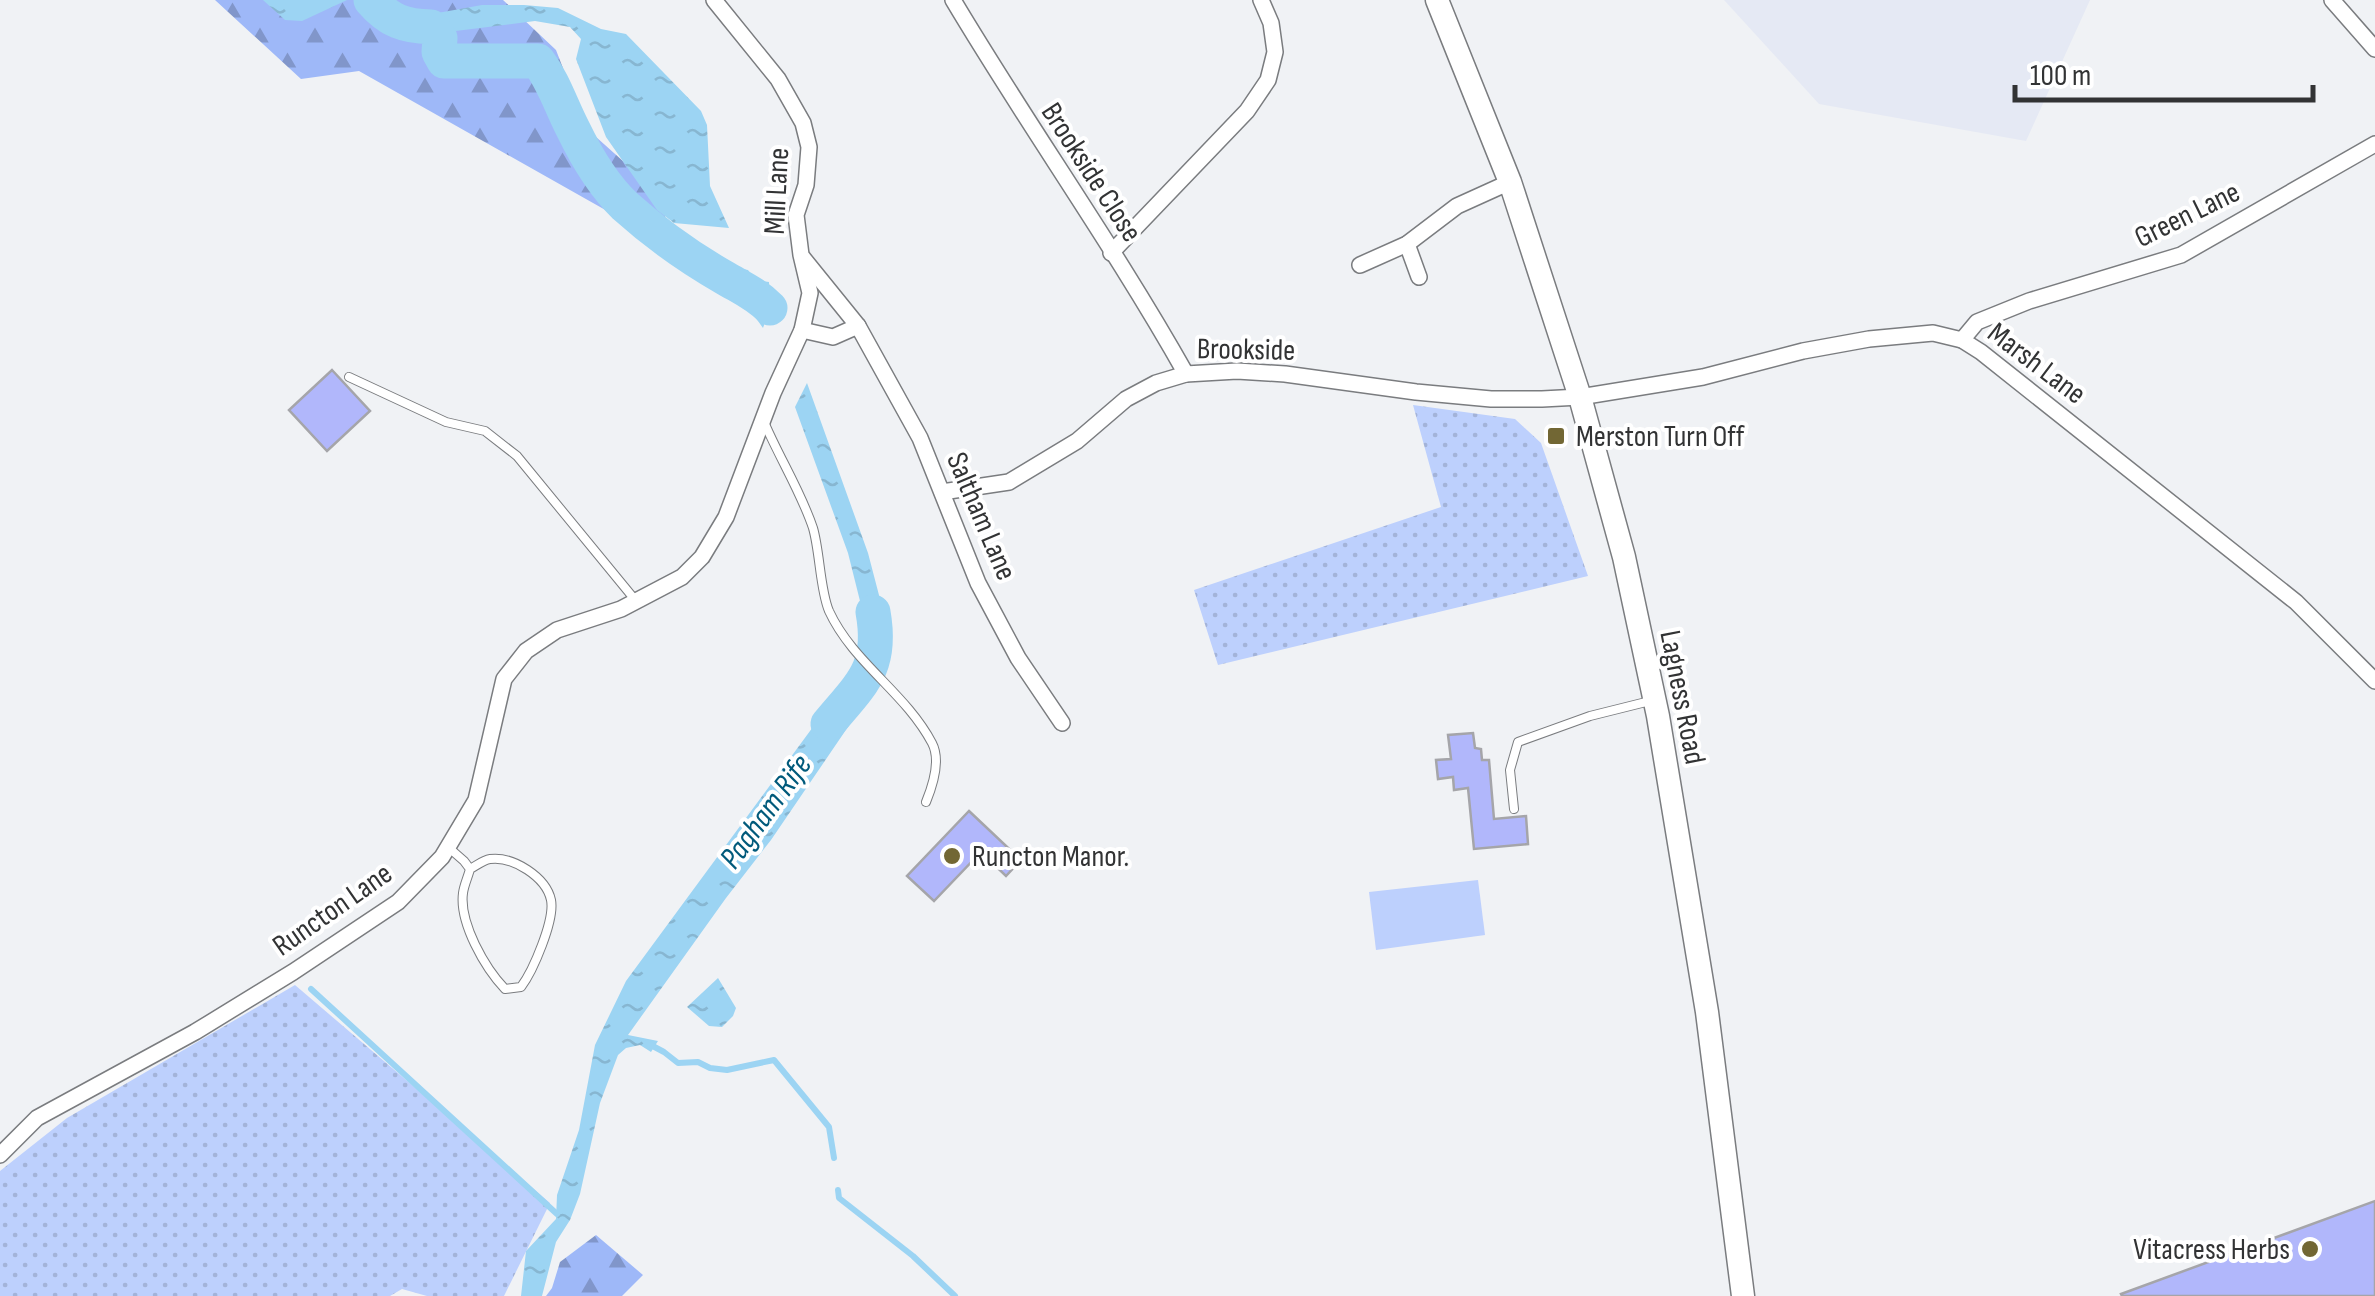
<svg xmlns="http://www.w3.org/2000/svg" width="2375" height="1296" viewBox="0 0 2375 1296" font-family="'Sofia Sans Condensed',sans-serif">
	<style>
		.built { fill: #e5e9f4 }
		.grass { fill: url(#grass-dots) }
		.forest { fill: url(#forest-firs) }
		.garden { fill: #bdd0fd }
		.water { fill: url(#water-ripples) }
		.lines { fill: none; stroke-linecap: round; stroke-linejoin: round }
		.stream { stroke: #9cd4f3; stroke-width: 6 }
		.river { stroke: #9cd4f3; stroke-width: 35 }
		.building { fill: #b1b7fb; stroke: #a5a5a9; stroke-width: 2.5 }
		.lane-casing { stroke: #7a7c7f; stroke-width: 10 }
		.street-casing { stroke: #7a7c7f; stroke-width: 18 }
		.secondary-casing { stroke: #7a7c7f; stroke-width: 25 }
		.lane { stroke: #fff; stroke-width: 8 }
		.street { stroke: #fff; stroke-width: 15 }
		.secondary { stroke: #fff; stroke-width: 22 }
		.poi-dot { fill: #726734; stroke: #fff; stroke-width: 4 }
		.labels { text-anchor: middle; stroke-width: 8; stroke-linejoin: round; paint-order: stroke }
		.street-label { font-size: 30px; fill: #323334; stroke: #fff }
		.poi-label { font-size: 30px; fill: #323334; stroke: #fff; text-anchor: start }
		.water-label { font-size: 32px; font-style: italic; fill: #015a7b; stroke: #fff }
	</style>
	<defs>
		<pattern id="grass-dots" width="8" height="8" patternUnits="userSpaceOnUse" patternTransform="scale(2.5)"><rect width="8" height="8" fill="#bdd0fd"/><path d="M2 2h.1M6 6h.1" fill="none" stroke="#a3b3d9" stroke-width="1.8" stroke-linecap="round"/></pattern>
		<pattern id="forest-firs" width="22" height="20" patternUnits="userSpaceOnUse" patternTransform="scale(2.5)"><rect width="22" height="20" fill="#9eb8f8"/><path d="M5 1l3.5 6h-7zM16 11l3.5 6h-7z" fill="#8196ca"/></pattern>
		<pattern id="water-ripples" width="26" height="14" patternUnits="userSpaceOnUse" patternTransform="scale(2.5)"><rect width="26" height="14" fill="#9cd4f3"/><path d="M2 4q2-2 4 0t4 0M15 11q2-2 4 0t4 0" fill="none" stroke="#87b6d1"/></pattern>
	</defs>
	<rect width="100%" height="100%" fill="#f0f2f5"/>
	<polygon class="built" points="1724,0 2090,0 2026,141 1819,104"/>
	<g class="grass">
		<polygon points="1413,405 1515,419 1541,443 1588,576 1218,665 1194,590 1441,507"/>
		<polygon points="295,985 550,1203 504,1296 427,1296 402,1289 390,1296 0,1296 0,1171 67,1118"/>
	</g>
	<g class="forest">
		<polygon points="215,0 503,0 556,50 586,128 671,204 655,238 359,71 301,79"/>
		<polygon points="596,1235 643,1275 622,1296 546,1296 552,1288 560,1262"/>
	</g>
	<polygon class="garden" points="1478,880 1485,935 1376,950 1369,892"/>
	<g class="water">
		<polygon points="263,0 347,0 302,21 285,20"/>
		<polygon points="359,0 388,0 403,15 421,16 482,5 524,5 558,8 601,29 626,34 701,111 707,125 710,186 729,228 674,223 657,210 606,137 576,59 581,39 570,27 535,21 399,38 382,27"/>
		<polygon points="737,268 748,270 755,280 769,282 770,308 763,328 737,292 726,286"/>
		<polygon points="807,383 868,553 880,599 886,638 881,668 862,642 860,601 848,553 795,407"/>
		<polygon points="849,678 867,699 771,840 726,898 628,1035 658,1041 651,1052 640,1045 626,1048 618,1055 600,1103 580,1194 570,1220 556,1242 542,1296 521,1296 526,1251 556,1219 557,1195 579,1130 595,1045 626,981"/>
		<polygon points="718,978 736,1008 733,1016 722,1027 709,1026 687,1007"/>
	</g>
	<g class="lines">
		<g class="stream">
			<polyline points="311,989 557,1214"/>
			<polyline points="647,1043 664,1052 678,1063 698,1062 710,1068 727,1070 774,1060 829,1127 834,1158"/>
			<polyline points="838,1190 839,1198 913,1256 955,1296"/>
		</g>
		<g class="river">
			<path d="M371,0C389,21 404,26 431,27L440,38L439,52L444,61H538C554,82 561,106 573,129C586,156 603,185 625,206C655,233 690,258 725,278C742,288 756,294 770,308"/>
			<path d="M828,724C862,683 883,668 873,612"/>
		</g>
	</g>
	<g class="building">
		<polygon points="332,370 370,411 327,451 289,410"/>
		<polygon points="1473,733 1475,748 1481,749 1482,760 1489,760 1494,819 1526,816 1528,844 1474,849 1468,788 1454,790 1453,777 1438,779 1436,760 1451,759 1448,735"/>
		<polygon points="969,811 1021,860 1006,876 981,852 934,901 907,876"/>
		<polygon points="2375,1201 2375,1296 2122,1296 2121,1294"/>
	</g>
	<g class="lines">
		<defs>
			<g id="lane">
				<polyline points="349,377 446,422 485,431 517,456 636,601"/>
				<path d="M765,424C780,459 801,492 813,528C820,552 820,590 829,611C853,663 905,692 932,743C941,760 933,785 926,802"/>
				<polyline points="1514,809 1510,770 1518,742 1590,716 1650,701"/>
				<path d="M448,847L464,861L470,869C468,877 464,885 463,893C459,923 485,968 505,989L521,987C533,971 555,920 551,900C546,877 513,856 490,859C483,860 476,866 470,869"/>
			</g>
			<g id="street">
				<path d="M953,0C1028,126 1114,246 1186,374"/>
				<polyline points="2332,0 2375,49"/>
				<polyline points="1407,244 1419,277"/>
				<polyline points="1111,253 1247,111 1268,80 1275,52 1271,23 1261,0"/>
				<polyline points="803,258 858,326 920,438 978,583 1018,658 1062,723"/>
				<polyline points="1360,265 1407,244 1457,206 1510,182"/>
				<polyline points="802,330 833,337 858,326"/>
				<polyline points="1962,340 1977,322 2029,301 2181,255 2375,144"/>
				<polyline points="942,492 1009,482 1077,441 1126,399 1156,383 1186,374 1237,371 1285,374 1416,392 1491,399 1542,399 1580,397 1703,377 1803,351 1869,339 1933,333 1962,340 1981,352 2296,602 2375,681"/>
				<polyline points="0,1155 37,1118 195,1032 293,972 398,902 442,857 476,800 504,679 526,651 557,630 621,609 682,577 702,557 726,517 773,393 802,330 810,293 801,255 796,215 806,185 809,147 803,123 778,79 714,0"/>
			</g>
			<polyline id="secondary" points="1437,0 1510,182 1580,397 1624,557 1658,716 1707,1012 1743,1296"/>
		</defs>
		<use href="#lane" class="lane-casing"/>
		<use href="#street" class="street-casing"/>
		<use href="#secondary" class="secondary-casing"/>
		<use href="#lane" class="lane"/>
		<use href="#street" class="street"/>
		<use href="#secondary" class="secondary"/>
	</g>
	<g class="poi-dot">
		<rect x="1546" y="426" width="20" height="20" rx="5"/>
		<circle cx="952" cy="856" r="10"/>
		<circle cx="2310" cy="1249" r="10"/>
	</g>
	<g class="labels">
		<g class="street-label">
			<text transform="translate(1092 172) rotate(57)" y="10">Brookside Close</text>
			<text transform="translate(776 191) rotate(-87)" y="10">Mill Lane</text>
			<text transform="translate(2187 214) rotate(-26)" y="10">Green Lane</text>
			<text transform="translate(1246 349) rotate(1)" y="10">Brookside</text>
			<text transform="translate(2037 363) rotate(37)" y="10">Marsh Lane</text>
			<text transform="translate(982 516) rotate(67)" y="10">Saltham Lane</text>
			<text transform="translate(1683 697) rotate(79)" y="10">Lagness Road</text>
			<text transform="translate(332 909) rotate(-35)" y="10">Runcton Lane</text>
		</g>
		<g class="poi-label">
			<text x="1576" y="446">Merston Turn Off</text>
			<text x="972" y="866">Runcton Manor.</text>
			<text x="2290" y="1259" text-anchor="end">Vitacress Herbs</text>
		</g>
		<g class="water-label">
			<text transform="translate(765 811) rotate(-54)" y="11">Pagham Rife</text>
		</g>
	</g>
	<path d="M2015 85v15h298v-15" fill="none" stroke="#323334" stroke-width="5"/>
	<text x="2030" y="85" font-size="30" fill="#323334" stroke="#ffffff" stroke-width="8" paint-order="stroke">100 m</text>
</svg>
